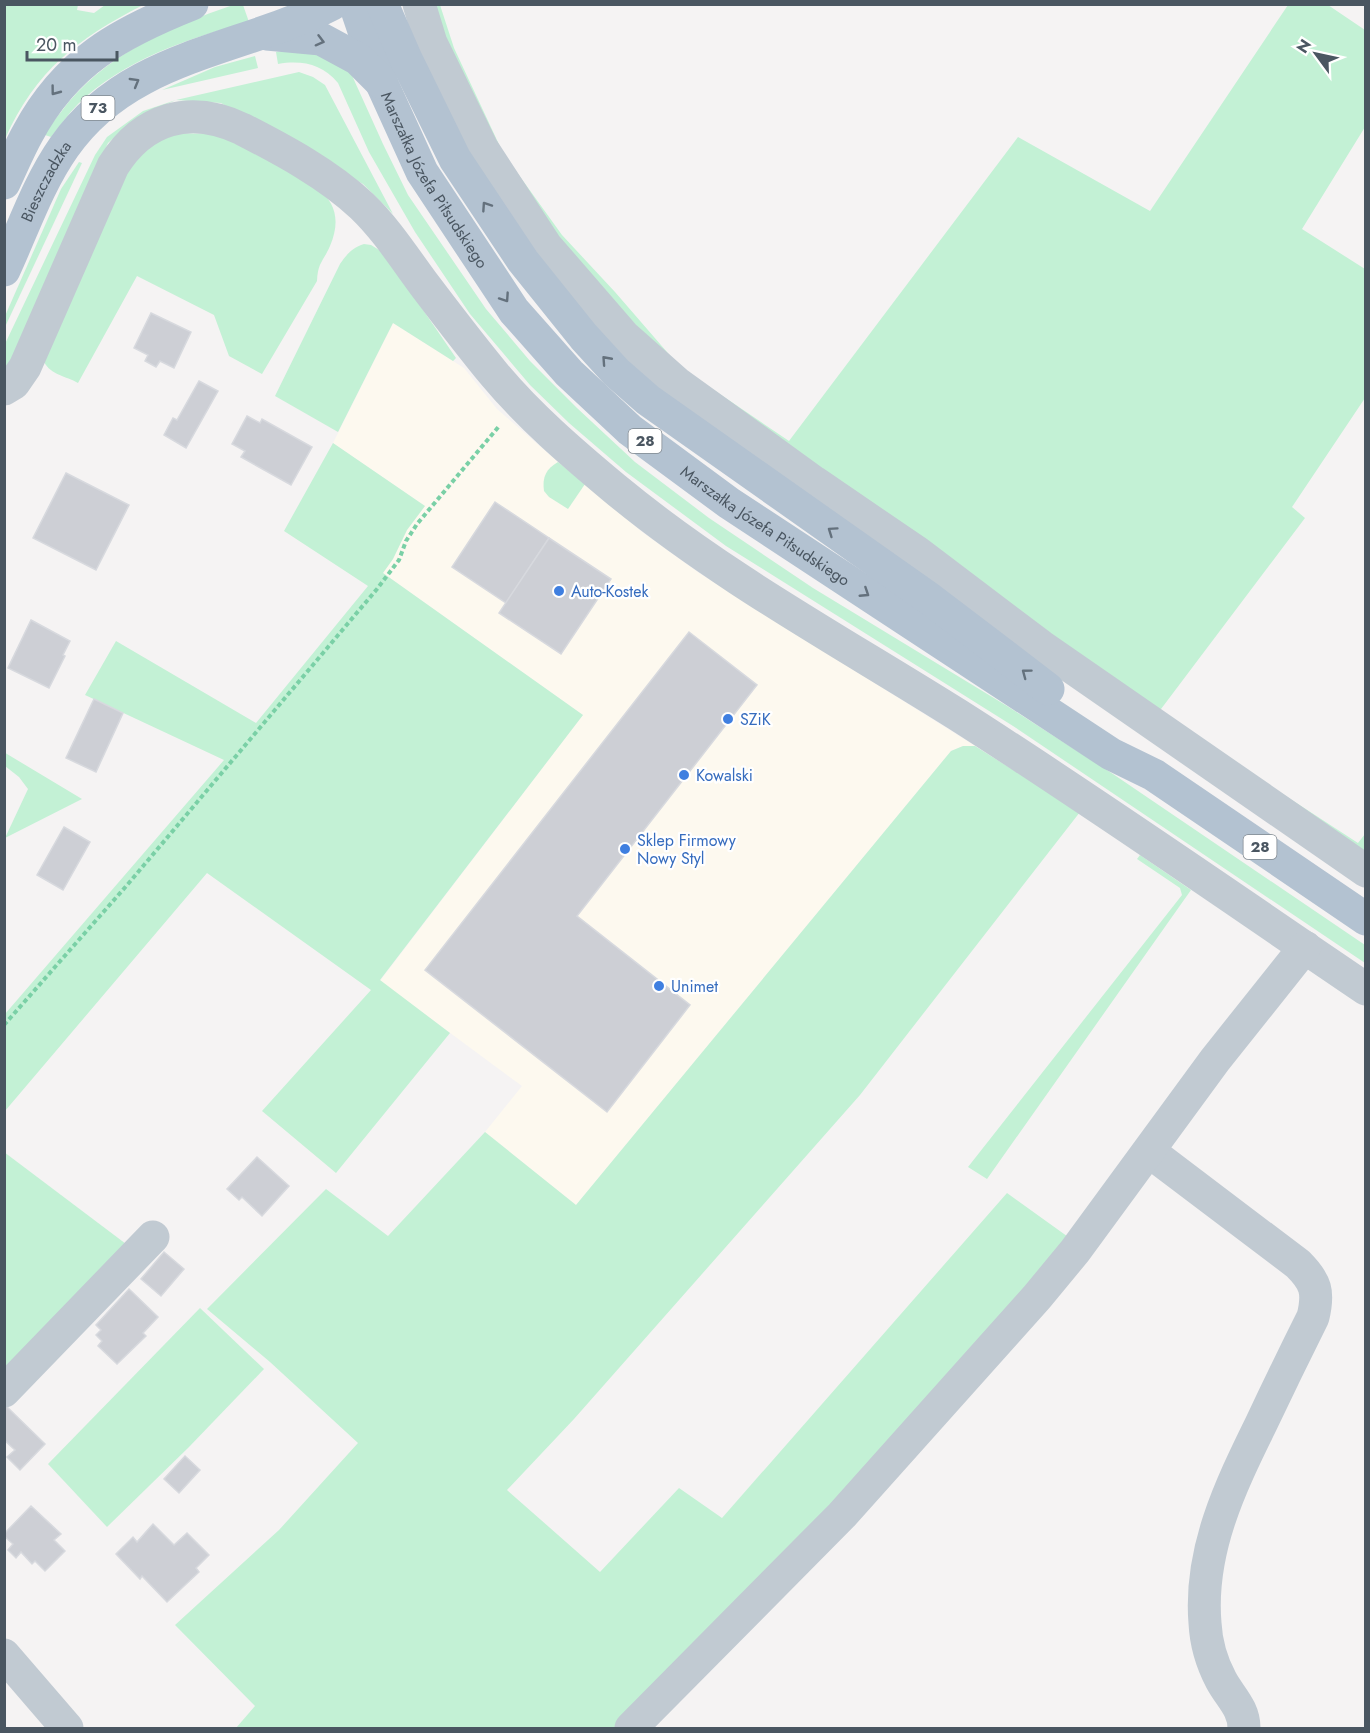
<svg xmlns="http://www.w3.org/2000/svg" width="1370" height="1733" viewBox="0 0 1370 1733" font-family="Jost,sans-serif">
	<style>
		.commercial { fill: #fdf9ef }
		.green { fill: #c3f1d5 }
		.building { fill: #cdcfd5; stroke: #d7d9de; stroke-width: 1.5 }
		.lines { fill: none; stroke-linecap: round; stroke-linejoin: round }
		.path { stroke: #7ad0a6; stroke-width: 4; stroke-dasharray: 4.5 3; stroke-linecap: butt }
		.minor { stroke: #c1cad2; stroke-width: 33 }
		.major { stroke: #b3c2d1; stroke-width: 33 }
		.oneway { stroke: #64717d }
		.shop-dot { fill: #3f7fe0; stroke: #fff; stroke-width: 2 }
		.labels { text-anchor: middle; stroke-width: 4.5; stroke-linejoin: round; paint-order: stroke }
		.shield { fill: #fff; stroke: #808990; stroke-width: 1.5 }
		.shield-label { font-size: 15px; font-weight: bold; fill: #4a5661 }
		.street-label { font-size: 16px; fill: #4a5661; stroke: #fff }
		.shop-label { font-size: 16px; fill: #366cbe; stroke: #fff; text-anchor: start }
	</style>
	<rect width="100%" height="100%" fill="#f5f3f3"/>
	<polygon class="commercial" points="393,323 464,368 497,409 558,462 642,532 699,573 975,746 963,746 951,751 576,1205 485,1132 522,1086 380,981 583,715 383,573 393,559 407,530 425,506 333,443"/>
	<g class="green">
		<path d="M4,5H78L77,10L94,13L105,5H143C77,39 36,70 5,139Z"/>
		<path d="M233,5H243L249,22C189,38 123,60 78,104C68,114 60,126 51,137L45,135C49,127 55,119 61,112C102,56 169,27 233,5Z"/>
		<polygon points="426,5 440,5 454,48 503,153 562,235 615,292 680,367 789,441 1018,137 1150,211 1288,5 1328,5 1365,30 1365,127 1302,229 1365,269 1365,398 1292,507 1305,518 1158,713 1358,843 1365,834 1365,860 701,394 530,213"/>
		<path d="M296,49H311L350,71L383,144L408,195L486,309L530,361L577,408L635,462L709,518L813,588L1007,706L1113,774L1365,945V963L1013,726L726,546L626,472L569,423L530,385L470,314L415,232L369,152L338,83C322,64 302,60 278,64L276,52Z"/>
		<polygon points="255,56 258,68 162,90 215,67"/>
		<polygon points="299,72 313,77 325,85 393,214 363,184 221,103 176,100 145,114 126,127 108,143 92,176 20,344 5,371 4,346 95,155 107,137 143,111 176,100"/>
		<path d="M166,133L222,134L317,187C337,204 340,222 330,246C323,262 318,262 317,281L262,374L229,356L214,315L137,276L78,383C66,376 51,375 44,362L130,158Z"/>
		<polygon points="79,162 82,163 5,327 5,316 61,189"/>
		<path d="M364,244L371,245L384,253L456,358L453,361L393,323L338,432L275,396L340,264C347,254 352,248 364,244Z"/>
		<polygon points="333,443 425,506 407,530 393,559 383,573 583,715 380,980 450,1033 336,1173 262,1111 371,990 207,873 5,1111 5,1014 224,760 85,695 116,641 256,723 368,586 284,531"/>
		<path d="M558,462L585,484L568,509L549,497L544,491C542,477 546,469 558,462Z"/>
		<polygon points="963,746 975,746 1080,812 860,1095 574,1419 507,1490 600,1572 679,1488 722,1518 1007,1193 1071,1239 888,1449 619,1728 236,1728 255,1706 175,1625 279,1530 358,1443 270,1362 207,1309 326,1189 388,1236 485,1132 576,1205 951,751"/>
		<polygon points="4,752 7,754 82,799 5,838 28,789 19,777 5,766"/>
		<polygon points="1140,855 1191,890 987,1179 968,1167 1182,895 1180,888 1137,859"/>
		<polygon points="4,1152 130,1247 4,1383"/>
		<polygon points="200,1308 264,1369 189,1447 107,1527 48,1464"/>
	</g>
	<g class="building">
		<polygon points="151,313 191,332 174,368 160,361 156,367 145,361 148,355 134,348"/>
		<polygon points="199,381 218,391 186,448 164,435 173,418 177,420"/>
		<polygon points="247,416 260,423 262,419 312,447 291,485 241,457 245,451 232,444"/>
		<polygon points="66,473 129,505 96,570 33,538"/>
		<polygon points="495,502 549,538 506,603 452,567"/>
		<polygon points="549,538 611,579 561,654 499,613"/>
		<polygon points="31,620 70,641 63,655 65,656 49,688 8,668"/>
		<polygon points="689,632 757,685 577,916 690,1005 607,1112 425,970"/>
		<polygon points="94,699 123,713 96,772 66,758"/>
		<polygon points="64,827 90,842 63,890 37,875"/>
		<polygon points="257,1157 289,1186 262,1216 242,1197 239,1200 227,1189"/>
		<polygon points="164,1252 184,1269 161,1296 141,1279"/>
		<polygon points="129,1289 158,1317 143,1333 146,1336 117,1364 98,1346 102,1341 96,1335 101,1330 96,1325"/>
		<polygon points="5,1405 45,1444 20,1470 7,1457 15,1450 4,1440"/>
		<polygon points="185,1456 200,1470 179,1493 164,1479"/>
		<polygon points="31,1506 61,1534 54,1540 65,1551 45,1571 35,1561 32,1564 21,1552 16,1558 8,1550 13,1544 4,1536 4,1534"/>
		<polygon points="153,1524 174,1545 187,1533 209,1555 196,1568 199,1572 167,1602 142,1576 140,1579 116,1554 133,1537 137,1542"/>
	</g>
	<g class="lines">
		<polyline class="path" points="4,1025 128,884 377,589 399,560 406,541 417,524 500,425"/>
		<g class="minor">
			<polyline points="419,4 431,43 482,148 546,246 624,336 677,383 814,482 918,553 1041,646 1366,871"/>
			<path d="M4,389L14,383L25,367L113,166C143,118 190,104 242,129C283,150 328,174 362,206C387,230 405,259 426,287C448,316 470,345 494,374C529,416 572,453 614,488C720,576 842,642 958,715C1096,803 1230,897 1366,989"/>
			<path d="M1150,1152L1298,1264C1316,1282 1319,1292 1313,1317C1295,1353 1278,1388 1261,1424C1230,1487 1199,1551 1205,1623C1206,1643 1212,1663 1221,1680C1230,1697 1244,1708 1244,1728"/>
			<polyline points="4,1391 153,1237"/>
			<polyline points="4,1655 67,1728"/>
			<polyline points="631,1728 842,1515 1037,1297 1075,1251 1215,1060 1305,947"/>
		</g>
		<g class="major">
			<path id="s1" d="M355,4L382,84L422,172L514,311L569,373L630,430L729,503L1111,754L1154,775L1366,919"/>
			<polyline points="382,4 406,59 455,159 523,261 584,337 616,372 648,400 930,599 1048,689"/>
			<polyline points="267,34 321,39 358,59 381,82"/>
			<path d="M4,183C12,166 19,149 28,133C66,62 119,33 192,4"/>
			<path id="s2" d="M4,270C23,229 38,184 64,147C129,54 239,52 332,4"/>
		</g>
	</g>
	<defs><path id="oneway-chevron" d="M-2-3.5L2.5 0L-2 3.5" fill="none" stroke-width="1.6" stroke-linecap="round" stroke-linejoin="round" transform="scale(1.5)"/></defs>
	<g class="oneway">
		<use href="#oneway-chevron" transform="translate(320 41) rotate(15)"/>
		<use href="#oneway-chevron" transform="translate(135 82) rotate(-30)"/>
		<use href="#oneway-chevron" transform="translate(55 91) rotate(127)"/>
		<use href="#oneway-chevron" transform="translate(486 206) rotate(-124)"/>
		<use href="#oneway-chevron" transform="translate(505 298) rotate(56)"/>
		<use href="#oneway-chevron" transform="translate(606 360) rotate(-132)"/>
		<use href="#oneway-chevron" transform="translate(832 531) rotate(-145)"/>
		<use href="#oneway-chevron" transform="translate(865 593) rotate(33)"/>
		<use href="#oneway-chevron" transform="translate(1026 673) rotate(-143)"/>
	</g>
	<g class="shop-dot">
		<circle cx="559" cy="591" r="6"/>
		<circle cx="728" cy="719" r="6"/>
		<circle cx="684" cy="775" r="6"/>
		<circle cx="625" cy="849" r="6"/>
		<circle cx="659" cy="986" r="6"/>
	</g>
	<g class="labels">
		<g class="shield">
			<rect x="81.5" y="96" width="33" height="24" rx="4.5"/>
			<rect x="628.5" y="429" width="33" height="24" rx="4.5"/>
			<rect x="1243.5" y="835" width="33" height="24" rx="4.5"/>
		</g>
		<g class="shield-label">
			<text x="98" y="113">73</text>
			<text x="645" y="446">28</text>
			<text x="1260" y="852">28</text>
		</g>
		<g class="street-label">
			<text dy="6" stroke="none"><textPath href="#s1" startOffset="194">Marszałka Józefa Piłsudskiego</textPath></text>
			<text dy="6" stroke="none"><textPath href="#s2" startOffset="98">Bieszczadzka</textPath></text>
			<text dy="6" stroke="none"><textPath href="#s1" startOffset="680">Marszałka Józefa Piłsudskiego</textPath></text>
		</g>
		<g class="shop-label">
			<text x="571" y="597">Auto-Kostek</text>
			<text x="740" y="725">SZiK</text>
			<text x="696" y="781">Kowalski</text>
			<text x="637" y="846">Sklep Firmowy<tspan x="637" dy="18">Nowy Styl</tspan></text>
			<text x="671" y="992">Unimet</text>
		</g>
	</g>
	<rect width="1370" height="1733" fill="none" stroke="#4a5661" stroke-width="12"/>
	<g transform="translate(1316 54) rotate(303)" stroke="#ffffff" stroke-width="4.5" paint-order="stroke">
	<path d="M0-4.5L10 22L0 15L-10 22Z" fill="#4a5661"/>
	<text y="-9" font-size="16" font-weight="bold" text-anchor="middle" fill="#4a5661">N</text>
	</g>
	<path d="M27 51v9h90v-9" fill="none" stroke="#4a5661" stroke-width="3"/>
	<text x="36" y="51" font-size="18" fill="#4a5661" stroke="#ffffff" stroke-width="4.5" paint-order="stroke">20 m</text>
</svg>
